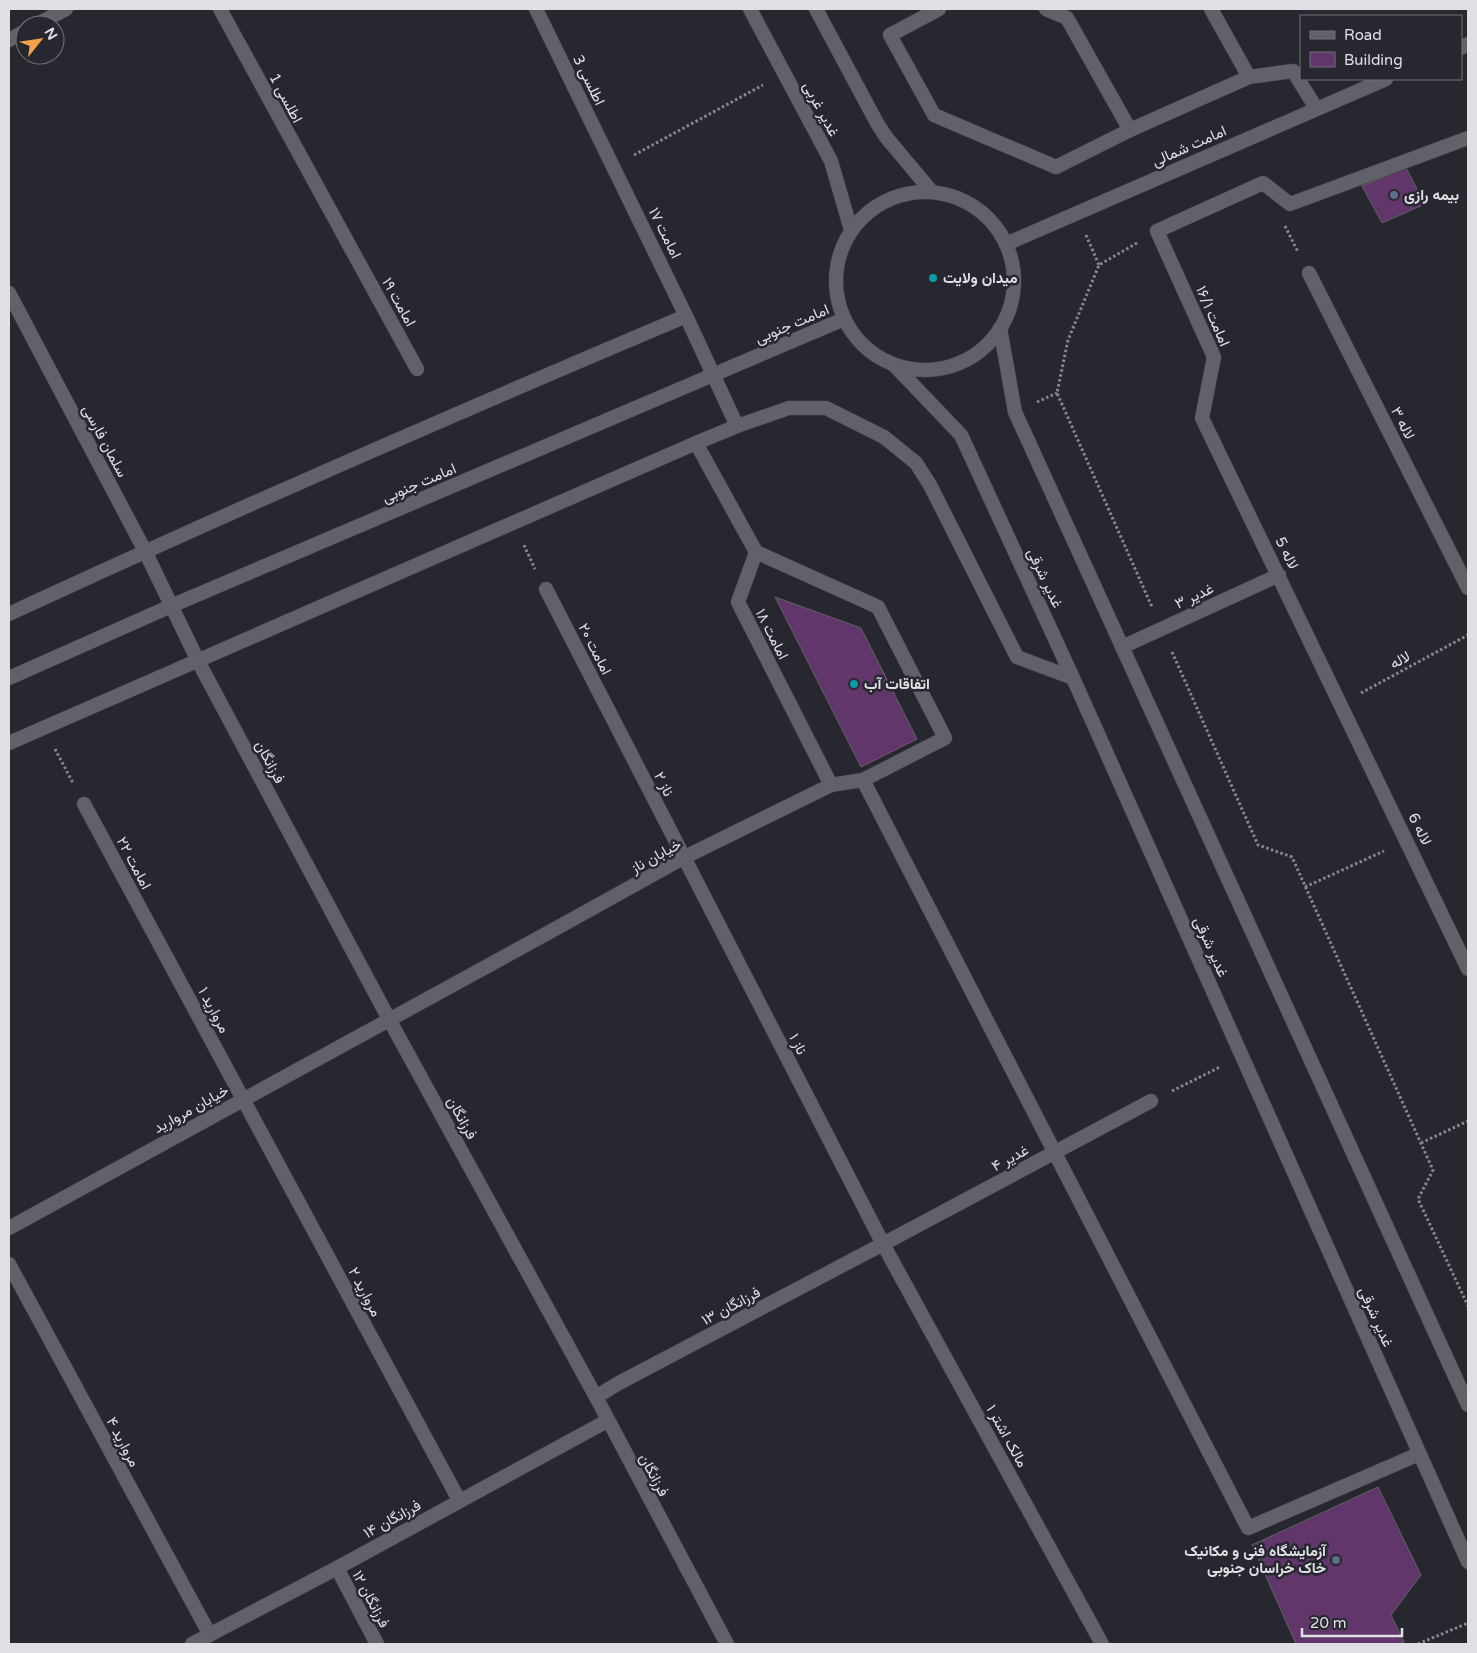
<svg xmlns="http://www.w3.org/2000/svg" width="1477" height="1653" viewBox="0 0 1477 1653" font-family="'Varela Round',Vazirmatn,sans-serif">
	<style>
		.building { fill: #61366b; stroke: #656066 }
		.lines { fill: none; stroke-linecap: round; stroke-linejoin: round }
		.service-casing { stroke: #424348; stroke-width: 15 }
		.minor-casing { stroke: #424348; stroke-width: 15 }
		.tertiary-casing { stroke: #424348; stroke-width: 15 }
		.secondary-casing { stroke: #424348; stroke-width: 15 }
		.path { stroke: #87888e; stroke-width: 3; stroke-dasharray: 2.5 2.5; stroke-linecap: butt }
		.service { stroke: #606169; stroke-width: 14 }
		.minor { stroke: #606169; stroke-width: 14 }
		.tertiary { stroke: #606169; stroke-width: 14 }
		.secondary { stroke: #606169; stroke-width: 14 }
		.service-dot { fill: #5c6f8a; stroke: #27282f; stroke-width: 2 }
		.culture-dot { fill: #0f9aa8; stroke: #27282f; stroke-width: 2 }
		.labels { text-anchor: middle; stroke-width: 5; stroke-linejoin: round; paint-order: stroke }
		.street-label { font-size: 15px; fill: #dfe0e4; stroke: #27282f }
		.poi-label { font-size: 15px; font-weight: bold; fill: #dfe0e4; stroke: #27282f; text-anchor: start }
	</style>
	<rect width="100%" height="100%" fill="#27282f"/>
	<g class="building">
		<polygon points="1406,168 1425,204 1382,223 1362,186"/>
		<polygon points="775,597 861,628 917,739 861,767"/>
		<polygon points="1378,1487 1421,1575 1391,1615 1404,1642 1398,1644 1296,1644 1252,1545"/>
	</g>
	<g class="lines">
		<defs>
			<g id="service">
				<polyline points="939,9 890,35 934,115 1056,167 1130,130 1249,77"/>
				<polyline points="1046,9 1067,18 1130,130"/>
				<polyline points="696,443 756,552 738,602 831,785"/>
				<polyline points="863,780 1248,1528 1419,1454"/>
				<polyline points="683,858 831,785 863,780 945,738 878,607 756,552"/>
				<polyline points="883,1244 1151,1101"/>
			</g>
			<g id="minor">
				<polyline points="220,9 417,369"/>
				<polyline points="536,9 686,316"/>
				<polyline points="1211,9 1249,77 1293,71 1316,108"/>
				<polyline points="36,25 66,9"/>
				<polyline points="9,40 25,31"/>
				<polyline points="1468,138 1290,204 1263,183 1157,231 1214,357 1202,418 1468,969"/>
				<polyline points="1309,273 1468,588"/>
				<polyline points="9,293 145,551 198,661 390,1021 596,1397 727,1644"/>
				<polyline points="546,589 883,1244 1102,1644"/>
				<polyline points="1122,647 1279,575"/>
				<polyline points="84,804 459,1500"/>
				<path d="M9,1228C233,1105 459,983 683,858"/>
				<polyline points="9,1264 210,1635"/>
				<polyline points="596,1397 617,1384 883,1244"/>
				<polyline points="337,1568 377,1644"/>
				<polyline points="192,1644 337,1568 607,1421"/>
			</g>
			<g id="tertiary">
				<path d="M9,614C233,510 459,412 686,316L737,426"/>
				<polyline points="9,743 696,443 737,426 789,408 826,408 884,437 916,463 930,485 1017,657 1073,678"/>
			</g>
			<g id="secondary">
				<polyline points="750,9 831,161 851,230"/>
				<polyline points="816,9 877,123 886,137 932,192"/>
				<polyline points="1461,48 1468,44"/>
				<circle cx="925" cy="281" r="89"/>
				<polyline points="1006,244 1386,79"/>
				<polyline points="1000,328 1015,412 1468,1405"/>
				<polyline points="894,365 961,435 1073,678 1468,1562"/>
				<polyline points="9,678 171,606 844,319"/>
			</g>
		</defs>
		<use href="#service" class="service-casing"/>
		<use href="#minor" class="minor-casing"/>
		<use href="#tertiary" class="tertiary-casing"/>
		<use href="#secondary" class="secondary-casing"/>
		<g class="path">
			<polyline points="634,155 763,85"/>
			<polyline points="1285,226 1298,252"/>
			<polyline points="1086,235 1099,265"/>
			<polyline points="1137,243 1099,265 1068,340 1057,393 1152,607"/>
			<polyline points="1037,402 1057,393"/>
			<polyline points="524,545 535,569"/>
			<polyline points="1172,652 1258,845 1292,857 1433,1170 1418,1199 1468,1306"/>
			<polyline points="1361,693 1468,635"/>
			<polyline points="55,749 73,783"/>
			<polyline points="1305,887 1384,851"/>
			<polyline points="1172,1091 1220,1067"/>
			<polyline points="1421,1143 1468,1121"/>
			<polyline points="1418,1644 1468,1623"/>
		</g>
		<use href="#service" class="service"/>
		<use href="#minor" class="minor"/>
		<use href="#tertiary" class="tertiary"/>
		<use href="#secondary" class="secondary"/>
	</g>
	<g class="service-dot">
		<circle cx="1394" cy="195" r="5"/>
		<circle cx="1336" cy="1560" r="5"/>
	</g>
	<g class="culture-dot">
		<circle cx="933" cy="278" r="5"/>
		<circle cx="854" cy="684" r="5"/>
	</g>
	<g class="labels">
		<g class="street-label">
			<text transform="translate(589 80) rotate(64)" y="5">اطلسی 3</text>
			<text transform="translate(286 98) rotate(62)" y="5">اطلسی 1</text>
			<text transform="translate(821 109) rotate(62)" y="5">غدیر غربی</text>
			<text transform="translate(1189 146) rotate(-24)" y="5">امامت شمالی</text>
			<text transform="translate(665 233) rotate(64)" y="5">امامت ۱۷</text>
			<text transform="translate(399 302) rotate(61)" y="5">امامت ۱۹</text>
			<text transform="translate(1213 316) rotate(67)" y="5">امامت ۱۶/۱</text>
			<text transform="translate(792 324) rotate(-23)" y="5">امامت جنوبی</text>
			<text transform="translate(1403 423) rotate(63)" y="5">لاله ۳</text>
			<text transform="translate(105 441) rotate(62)" y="5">سلمان فارسی</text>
			<text transform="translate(419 483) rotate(-23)" y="5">امامت جنوبی</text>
			<text transform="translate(1287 553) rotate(64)" y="5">لاله 5</text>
			<text transform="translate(1045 578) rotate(65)" y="5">غدیر شرقی</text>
			<text transform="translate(1194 596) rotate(-25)" y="5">غدیر ۳</text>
			<text transform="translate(772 634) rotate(63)" y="5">امامت ۱۸</text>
			<text transform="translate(595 649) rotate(63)" y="5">امامت ۲۰</text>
			<text transform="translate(1400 660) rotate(-29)" y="5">لاله</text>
			<text transform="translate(270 762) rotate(62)" y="5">فرزانگان</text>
			<text transform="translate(664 784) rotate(63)" y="5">ناز ۲</text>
			<text transform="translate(1420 829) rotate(64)" y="5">لاله 6</text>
			<text transform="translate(656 856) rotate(-29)" y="5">خیابان ناز</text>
			<text transform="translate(134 863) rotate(62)" y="5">امامت ۲۲</text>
			<text transform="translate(1211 947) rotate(66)" y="5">غدیر شرقی</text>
			<text transform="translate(214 1010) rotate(62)" y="5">مروارید ۱</text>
			<text transform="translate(798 1044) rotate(63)" y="5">ناز ۱</text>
			<text transform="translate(191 1109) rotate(-29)" y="5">خیابان مروارید</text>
			<text transform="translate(462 1118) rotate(61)" y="5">فرزانگان</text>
			<text transform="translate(1010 1158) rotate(-28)" y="5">غدیر ۴</text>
			<text transform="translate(365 1292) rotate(62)" y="5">مروارید ۲</text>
			<text transform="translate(731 1306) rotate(-28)" y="5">فرزانگان ۱۳</text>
			<text transform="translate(1376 1317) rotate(66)" y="5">غدیر شرقی</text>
			<text transform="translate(1007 1436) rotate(61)" y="5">مالک اشتر ۱</text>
			<text transform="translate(123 1442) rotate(62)" y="5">مروارید ۴</text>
			<text transform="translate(654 1475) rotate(62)" y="5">فرزانگان</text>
			<text transform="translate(392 1519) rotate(-29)" y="5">فرزانگان ۱۴</text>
			<text transform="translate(371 1599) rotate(62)" y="5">فرزانگان ۱۲</text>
		</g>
		<g class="poi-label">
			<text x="1404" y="200">بیمه رازی</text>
			<text x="943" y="283">میدان ولایت</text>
			<text x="864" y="689">اتفاقات آب</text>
			<text x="1326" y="1556" text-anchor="end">آزمایشگاه فنی و مکانیک<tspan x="1326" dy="17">خاک خراسان جنوبی</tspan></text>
		</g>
	</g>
	<rect width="1477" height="1653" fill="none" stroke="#dfe0e4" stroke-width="20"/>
	<rect x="1300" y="15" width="162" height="65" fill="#27282f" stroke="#717277"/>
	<rect x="1310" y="31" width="25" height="8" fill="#606169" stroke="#717277"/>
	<text x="1344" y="40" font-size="15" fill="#dfe0e4">Road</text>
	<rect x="1310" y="52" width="25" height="15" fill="#61366b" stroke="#717277"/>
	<text x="1344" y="65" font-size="15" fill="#dfe0e4">Building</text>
	<g transform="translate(40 40) rotate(60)"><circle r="24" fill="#27282f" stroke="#717277"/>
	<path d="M0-4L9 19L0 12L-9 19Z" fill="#f8a14a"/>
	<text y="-8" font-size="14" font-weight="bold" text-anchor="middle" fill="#dfe0e4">N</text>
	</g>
	<path d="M1302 1628v8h100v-8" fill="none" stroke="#dfe0e4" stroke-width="2.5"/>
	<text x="1310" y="1628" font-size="15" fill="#dfe0e4" stroke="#27282f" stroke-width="4" paint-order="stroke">20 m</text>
</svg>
